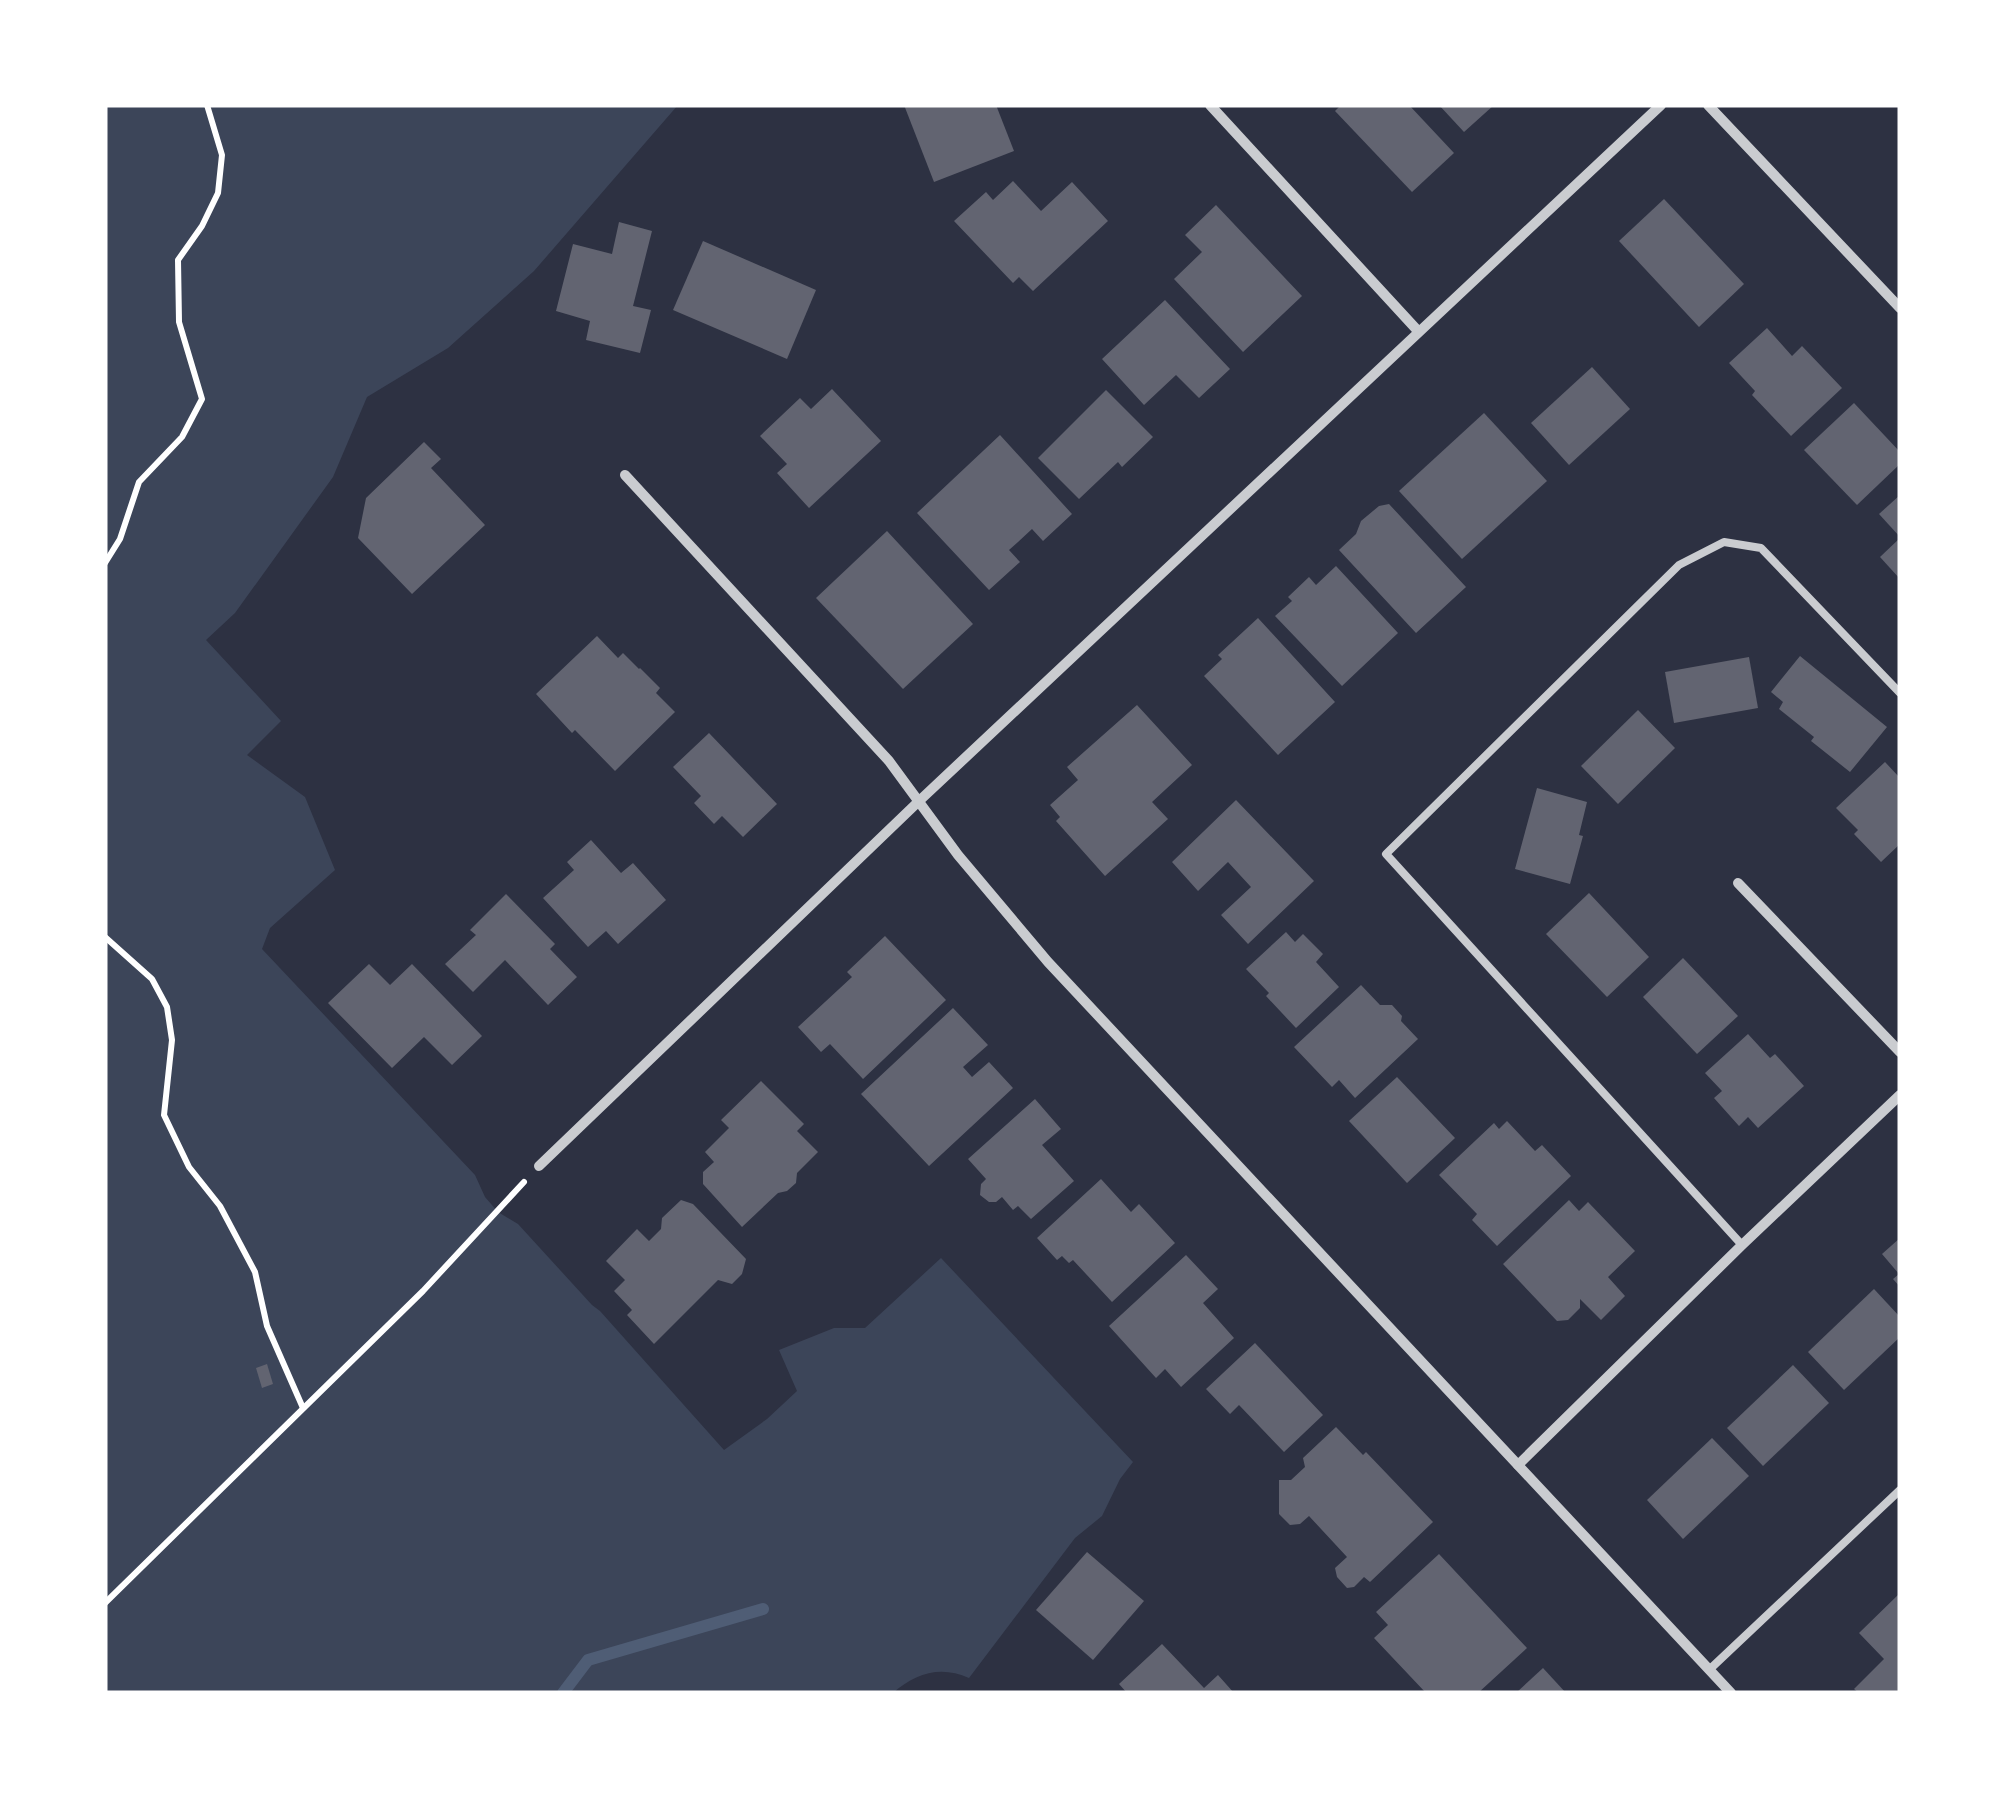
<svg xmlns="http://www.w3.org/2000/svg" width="2005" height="1798" viewBox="0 0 2005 1798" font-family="'Noto Serif',serif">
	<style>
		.green { fill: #3c4559 }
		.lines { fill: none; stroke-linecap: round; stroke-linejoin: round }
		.stream { stroke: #4f5d75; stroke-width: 12 }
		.building { fill: #626471 }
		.path { stroke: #fff; stroke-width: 6 }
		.service { stroke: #caccd0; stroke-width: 8 }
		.minor { stroke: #caccd0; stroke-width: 10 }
	</style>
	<rect width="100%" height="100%" fill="#2d3142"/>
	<path class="green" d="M105,105H678L534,271L448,348L367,397L333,477L235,613L206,640L281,721L247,755L305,797L335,870L270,928L262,949L475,1175L485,1197L498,1212L518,1224L592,1305L600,1311L724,1450L767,1419L797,1391L779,1350L834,1328H865L941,1258L1133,1462L1120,1479L1102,1516L1075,1538L969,1678C941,1665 915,1673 893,1693H105Z"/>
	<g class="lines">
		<polyline class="stream" points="563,1693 588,1660 763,1609"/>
	</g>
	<g class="building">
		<polygon points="904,105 996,105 1014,151 934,182"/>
		<polygon points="1341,105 1409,105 1454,153 1412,192 1335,111"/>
		<polygon points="1439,105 1494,105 1464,132"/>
		<polygon points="1013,181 1041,211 1072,182 1108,221 1033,291 1019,277 1013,283 954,221 986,192 993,200"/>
		<polygon points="1664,199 1744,284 1699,327 1619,241"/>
		<polygon points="1216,205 1302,296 1243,352 1174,279 1202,252 1185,235"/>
		<polygon points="619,222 652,231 633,306 651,310 640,353 586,340 590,321 556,311 573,244 612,254"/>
		<polygon points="703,241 816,290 787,359 673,310"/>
		<polygon points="1165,300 1230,369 1199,398 1176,375 1144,405 1102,359"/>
		<polygon points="1767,328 1792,356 1802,346 1842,388 1791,436 1752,395 1755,391 1729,363"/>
		<polygon points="1592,367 1630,409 1569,465 1531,423"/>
		<polygon points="832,389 881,441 809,508 777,473 787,464 760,436 800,398 811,409"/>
		<polygon points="1106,390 1153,437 1122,467 1118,462 1079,499 1038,458"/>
		<polygon points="1854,403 1900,452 1900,464 1857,505 1804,450"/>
		<polygon points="1484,413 1547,481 1462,559 1399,491"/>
		<polygon points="1000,435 1072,514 1043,541 1032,529 1018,542 1009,550 1020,562 989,590 917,513"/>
		<polygon points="424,442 441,459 431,468 485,525 412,594 358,538 366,498"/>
		<polygon points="1900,495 1900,537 1879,514"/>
		<polygon points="1389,504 1466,587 1416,633 1339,550 1356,534 1361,521 1379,506"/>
		<polygon points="887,531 973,624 903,689 816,598"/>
		<polygon points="1900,538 1900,579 1880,557"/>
		<polygon points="1336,566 1398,633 1342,686 1275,616 1292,601 1288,597 1309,577 1316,585"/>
		<polygon points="1258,618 1335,702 1278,755 1204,676 1222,659 1218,655"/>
		<polygon points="597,636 618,658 623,653 639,669 640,668 660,688 656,693 675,712 615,771 575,730 572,733 536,694"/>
		<polygon points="1800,656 1887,727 1850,772 1811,741 1814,737 1779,709 1783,702 1771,692"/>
		<polygon points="1749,657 1758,708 1674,723 1665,672"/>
		<polygon points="1137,705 1192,765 1152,802 1168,819 1105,876 1056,821 1060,817 1050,805 1078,780 1067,767"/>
		<polygon points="1638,710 1675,748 1618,804 1581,766"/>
		<polygon points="709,733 777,804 743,837 722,816 714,824 694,803 701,796 673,767"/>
		<polygon points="1885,762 1900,778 1900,844 1881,862 1854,834 1858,830 1836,808"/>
		<polygon points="1537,788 1587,802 1579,835 1583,836 1570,884 1515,869"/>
		<polygon points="1236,800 1314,881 1248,944 1221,915 1251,887 1239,874 1228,862 1198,891 1172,862"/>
		<polygon points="591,840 621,873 633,863 666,900 618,944 606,931 588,947 543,898 574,870 567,862"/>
		<polygon points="1589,893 1649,957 1607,997 1546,934"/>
		<polygon points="506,894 555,944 550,949 577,977 548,1005 505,960 473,992 445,964 476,935 470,930"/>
		<polygon points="1286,932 1295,942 1303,934 1323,954 1316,962 1339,987 1296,1028 1266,996 1269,993 1246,969"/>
		<polygon points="885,936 946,1000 863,1079 830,1044 821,1052 798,1027 852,977 847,972"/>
		<polygon points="1683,958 1738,1016 1697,1054 1643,997"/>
		<polygon points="369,964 390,985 412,964 482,1036 452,1065 424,1037 392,1068 328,1003"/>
		<polygon points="1361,985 1380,1005 1392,1005 1402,1016 1401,1021 1418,1039 1355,1098 1339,1080 1332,1087 1294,1047"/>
		<polygon points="953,1008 988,1045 963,1067 972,1077 989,1062 1013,1088 929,1166 861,1094"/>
		<polygon points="1748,1034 1770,1058 1775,1054 1804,1086 1758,1128 1748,1117 1739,1126 1714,1098 1722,1091 1705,1073"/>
		<polygon points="1397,1077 1455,1138 1407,1183 1349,1121"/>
		<polygon points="761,1081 804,1124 797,1131 818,1152 797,1173 796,1183 787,1191 778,1193 742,1227 703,1184 703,1172 714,1162 705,1152 729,1128 721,1120"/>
		<polygon points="1035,1099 1061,1129 1042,1145 1074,1181 1031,1219 1018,1206 1013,1210 1002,1197 996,1202 989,1202 980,1195 981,1184 986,1179 968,1159"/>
		<polygon points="1507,1121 1535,1151 1542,1145 1571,1176 1497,1246 1472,1220 1477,1214 1439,1175 1494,1123 1499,1129"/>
		<polygon points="1101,1179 1131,1212 1139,1204 1175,1243 1112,1302 1073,1260 1069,1263 1062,1256 1057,1260 1037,1238"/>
		<polygon points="681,1200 693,1204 746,1259 742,1274 732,1284 718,1280 654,1344 627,1315 632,1310 614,1291 625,1280 606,1261 637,1229 649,1241 661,1229 662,1218"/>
		<polygon points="1569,1200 1579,1211 1588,1202 1635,1251 1608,1277 1625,1296 1601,1320 1580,1299 1580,1308 1568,1320 1557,1321 1503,1264"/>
		<polygon points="1900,1238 1900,1287 1893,1279 1899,1274 1882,1254"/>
		<polygon points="1186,1255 1218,1289 1203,1303 1234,1338 1181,1387 1165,1369 1156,1378 1109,1326"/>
		<polygon points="1874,1289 1900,1317 1900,1337 1844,1390 1808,1352"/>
		<polygon points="1255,1343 1323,1415 1284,1452 1239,1405 1230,1414 1206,1389"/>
		<polygon points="267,1364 273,1384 262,1388 256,1368"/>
		<polygon points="1793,1365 1829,1403 1763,1466 1727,1428"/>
		<polygon points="1336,1427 1363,1455 1366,1452 1433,1522 1370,1582 1364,1577 1354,1587 1347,1588 1337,1577 1335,1568 1347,1557 1309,1516 1300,1524 1290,1525 1279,1514 1279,1480 1291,1480 1305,1467 1303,1458"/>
		<polygon points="1712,1438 1749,1476 1683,1539 1647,1500"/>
		<polygon points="1087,1552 1144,1601 1093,1660 1036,1610"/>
		<polygon points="1439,1554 1527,1648 1478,1693 1426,1693 1374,1638 1388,1625 1376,1612"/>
		<polygon points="1900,1593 1900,1693 1859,1693 1854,1689 1884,1659 1859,1633"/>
		<polygon points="1162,1644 1204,1688 1218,1675 1234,1693 1127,1693 1119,1684"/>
		<polygon points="1543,1668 1566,1693 1516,1693"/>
	</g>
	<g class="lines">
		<g class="path">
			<polyline points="105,563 120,539 139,482 182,437 202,399 179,322 178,260 202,226 218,193 222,155 207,105"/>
			<polyline points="105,937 152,979 167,1007 172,1040 164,1115 189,1167 220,1206 255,1272 267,1326 303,1408"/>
			<polyline points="105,1603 423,1291 524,1182"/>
		</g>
		<g class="service">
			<polyline points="1742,1245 1386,854 1679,565 1724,542 1761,548 1900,693"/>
			<polyline points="1709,1670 1900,1490"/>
		</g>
		<g class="minor">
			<polyline points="1210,105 1418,331"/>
			<polyline points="1708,105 1900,308"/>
			<polyline points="625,475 889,761 958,855 1048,962 1731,1693"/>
			<polyline points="1738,883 1900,1052"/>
			<polyline points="539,1166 918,802 1661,105"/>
			<polyline points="1518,1465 1742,1245 1900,1095"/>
		</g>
	</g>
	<rect width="2005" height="1798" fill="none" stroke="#ffffff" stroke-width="215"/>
</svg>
